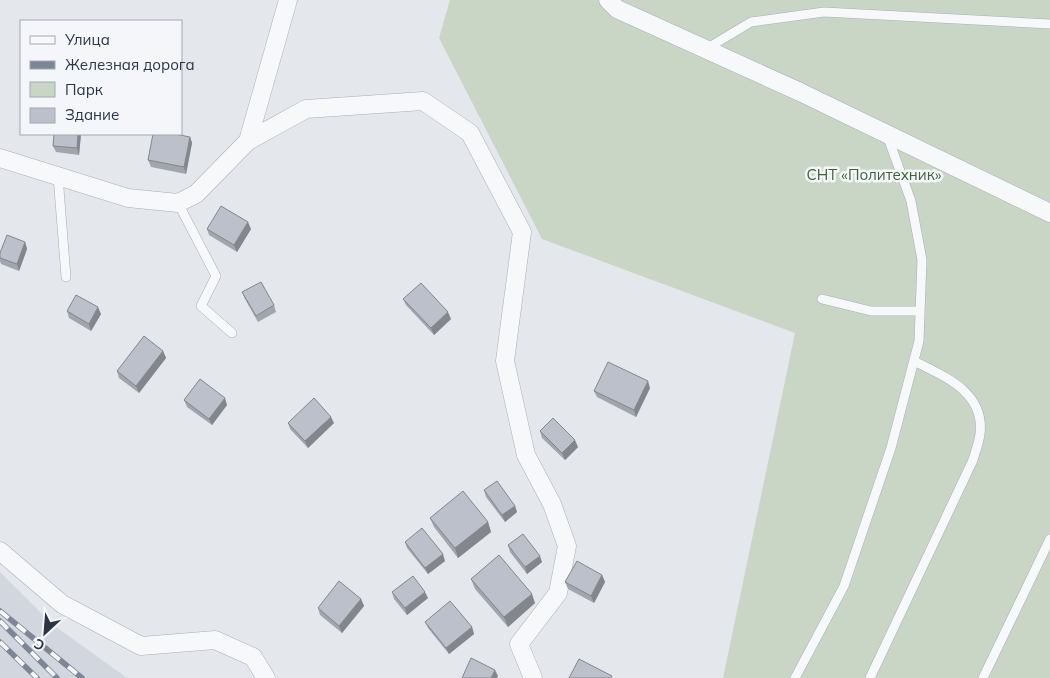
<svg xmlns="http://www.w3.org/2000/svg" width="1050" height="678" font-family="Mulish,sans-serif">
  <style>
    .built { fill: #d2d6de }
    .green { fill: #c9d6c5 }
    .lines { fill: none; stroke-linecap: round; stroke-linejoin: round }
    .lane-casing { stroke: #a9aeb7; stroke-width: 10 }
    .street-casing { stroke: #a9aeb7; stroke-width: 19 }
    .lane { stroke: #f7f8fa; stroke-width: 9 }
    .street { stroke: #f7f8fa; stroke-width: 18 }
    .rail-casing { stroke: #7d8696; stroke-width: 5.5 }
    .rail { stroke: #f4f6f9; stroke-width: 4; stroke-dasharray: 11; stroke-linecap: butt }
    .wall { fill: #a1a5ae }
    .shaded-wall { fill: #83868d }
    .building { fill: #bbc0ca; stroke: #83868d }
    .labels { text-anchor: middle; stroke-width: 5; stroke-linejoin: round; paint-order: stroke }
    .park-label { font-size: 15px; fill: #3f6138; stroke: #f4f6f9 }
  </style>
  <rect width="100%" height="100%" fill="#e4e7ec"/>
  <path class="built" d="M 0,572 L 52,624 L 127,678 L 0,678 Z"/>
  <path class="green" d="M 450,0 L 1050,0 L 1050,678 L 723,678 L 795,333 L 542,239 L 439,38 Z"/>
  <g class="lines">
    <defs>
      <path id="lane" d="M 706,49 L 751,22 L 824,12 L 1050,24
        M 58,176 L 66,277
        M 178,203 L 216,276 L 201,306 L 232,333
        M 822,299 L 871,311 L 920,311
        M 795,678 L 844,586 L 891,448 L 919,341 L 922,260 L 911,201 L 887,135
        M 870,678 L 973,460 C 975,452 979,443 980,434 C 985,392 945,377 914,361
        M 983,678 L 1050,539"/>
      <path id="street" d="M 608,0 L 617,9 L 800,92 L 1050,213
        M 248,141 L 306,109 L 423,101 L 470,133 L 522,232 L 505,361 L 526,455 L 552,504 L 567,546 L 558,593 L 519,644 L 533,678
        M 0,158 L 128,198 L 178,203 L 196,194 L 248,141 L 288,0
        M 0,551 L 62,604 L 141,646 L 215,640 L 253,657 L 266,678"/>
    </defs>
    <use href="#lane" class="lane-casing"/>
    <use href="#street" class="street-casing"/>
    <use href="#lane" class="lane"/>
    <use href="#street" class="street"/>
    <defs>
      <path id="rail" d="M 0,611 L 82,678
        M 0,621 L 57,678
        M 0,642 L 37,678"/>
    </defs>
    <use href="#rail" class="rail-casing"/>
    <use href="#rail" class="rail"/>
  </g>
  <path class="wall" d="M 54,134 L 81,134 L 79,155 L 56,152 L 53,146 Z
    M 190,137 L 192,143 L 186,174 L 151,167 L 148,160 Z
    M 207,229 L 251,229 L 237,252 L 209,235 Z
    M 25,242 L 27,249 L 19,271 L 1,264 L 0,261 L 0,253 Z
    M 242,292 L 274,305 L 276,312 L 258,322 L 245,299 Z
    M 403,299 L 451,319 L 434,335 L 406,305 Z
    M 67,311 L 101,314 L 91,331 L 69,318 Z
    M 163,351 L 166,358 L 139,393 L 119,378 L 117,371 Z
    M 650,388 L 636,417 L 597,397 L 594,391 Z
    M 184,400 L 227,405 L 212,425 L 187,407 Z
    M 288,423 L 334,423 L 308,448 L 290,429 Z
    M 540,431 L 578,447 L 565,460 L 542,438 Z
    M 484,490 L 515,506 L 517,512 L 505,522 L 486,497 Z
    M 430,518 L 488,522 L 491,532 L 458,558 L 434,527 Z
    M 405,542 L 445,561 L 428,574 L 407,548 Z
    M 508,545 L 542,562 L 527,574 L 510,552 Z
    M 602,575 L 605,582 L 594,603 L 568,589 L 565,582 Z
    M 471,579 L 535,603 L 508,627 L 475,589 Z
    M 392,592 L 428,598 L 407,615 L 394,599 Z
    M 361,599 L 364,606 L 342,633 L 320,615 L 318,608 Z
    M 425,622 L 472,627 L 474,634 L 449,654 L 428,628 Z"/>
  <path class="shaded-wall" d="M 78,134 L 81,134 L 79,155 L 77,148 Z
    M 190,137 L 192,143 L 186,174 L 184,167 Z
    M 248,222 L 251,229 L 237,252 L 234,245 Z
    M 25,242 L 27,249 L 19,271 L 17,264 Z
    M 98,307 L 101,314 L 91,331 L 89,324 Z
    M 448,312 L 451,319 L 434,335 L 431,328 Z
    M 163,351 L 166,358 L 139,393 L 136,386 Z
    M 648,381 L 650,388 L 636,417 L 634,410 Z
    M 225,398 L 227,405 L 212,425 L 209,419 Z
    M 331,417 L 334,423 L 308,448 L 305,441 Z
    M 575,440 L 578,447 L 565,460 L 562,453 Z
    M 515,506 L 517,512 L 505,522 L 502,515 Z
    M 488,522 L 491,532 L 458,558 L 455,548 Z
    M 443,554 L 445,561 L 428,574 L 425,568 Z
    M 540,556 L 542,562 L 527,574 L 525,567 Z
    M 602,575 L 605,582 L 594,603 L 591,596 Z
    M 425,592 L 428,598 L 407,615 L 405,608 Z
    M 532,594 L 535,603 L 508,627 L 504,617 Z
    M 361,599 L 364,606 L 342,633 L 339,626 Z
    M 472,627 L 474,634 L 449,654 L 446,648 Z
    M 495,670 L 498,676 L 497,678 L 491,678 Z"/>
  <path class="building" d="M 54,134 L 78,134 L 77,148 L 53,146 Z
    M 153,134 L 175,134 L 190,137 L 184,167 L 148,160 Z
    M 221,206 L 248,222 L 234,245 L 207,229 Z
    M 7,235 L 25,242 L 17,264 L 0,258 L 0,253 Z
    M 261,282 L 274,305 L 256,316 L 242,292 Z
    M 421,283 L 448,312 L 431,328 L 403,299 Z
    M 76,295 L 98,307 L 89,324 L 67,311 Z
    M 144,336 L 163,351 L 136,386 L 117,371 Z
    M 608,362 L 648,381 L 634,410 L 594,391 Z
    M 200,379 L 225,398 L 209,419 L 184,400 Z
    M 314,398 L 331,417 L 305,441 L 288,423 Z
    M 553,418 L 575,440 L 562,453 L 540,431 Z
    M 497,481 L 515,506 L 502,515 L 484,490 Z
    M 463,491 L 488,522 L 455,548 L 430,518 Z
    M 422,528 L 443,554 L 425,568 L 405,542 Z
    M 523,534 L 540,556 L 525,567 L 508,545 Z
    M 499,555 L 532,594 L 504,617 L 471,579 Z
    M 577,561 L 602,575 L 591,596 L 565,582 Z
    M 413,576 L 425,592 L 405,608 L 392,592 Z
    M 339,581 L 361,599 L 339,626 L 318,608 Z
    M 450,601 L 472,627 L 446,648 L 425,622 Z
    M 471,658 L 495,670 L 491,678 L 462,678 Z
    M 579,659 L 612,676 L 611,678 L 569,678 Z"/>
  <g class="labels">
    <g class="park-label">
      <text x="874" y="180">СНТ «Политехник»</text>
    </g>
  </g>
  <rect x="20" y="20" width="162" height="115" fill="#f4f6f9" stroke="#a4a8b1"/>
  <rect x="30" y="36" width="25" height="8" fill="#f7f8fa" stroke="#a4a8b1"/>
  <text x="65" y="45" font-size="15" fill="#2b3445">Улица</text>
  <rect x="30" y="61" width="25" height="8" fill="#7d8696" stroke="#a4a8b1"/>
  <text x="65" y="70" font-size="15" fill="#2b3445">Железная дорога</text>
  <rect x="30" y="82" width="25" height="15" fill="#c9d6c5" stroke="#a4a8b1"/>
  <text x="65" y="95" font-size="15" fill="#2b3445">Парк</text>
  <rect x="30" y="108" width="25" height="15" fill="#bbc0ca" stroke="#a4a8b1"/>
  <text x="65" y="120" font-size="15" fill="#2b3445">Здание</text>
  <g transform="translate(45 633) rotate(206)" stroke="#f4f6f9" stroke-width="4" paint-order="stroke">
  <path d="M0-4L9 19L0 12L-9 19Z" fill="#2b3445"/>
  <text y="-8" font-size="14" font-weight="bold" text-anchor="middle" fill="#2b3445">С</text>
  </g>
</svg>
